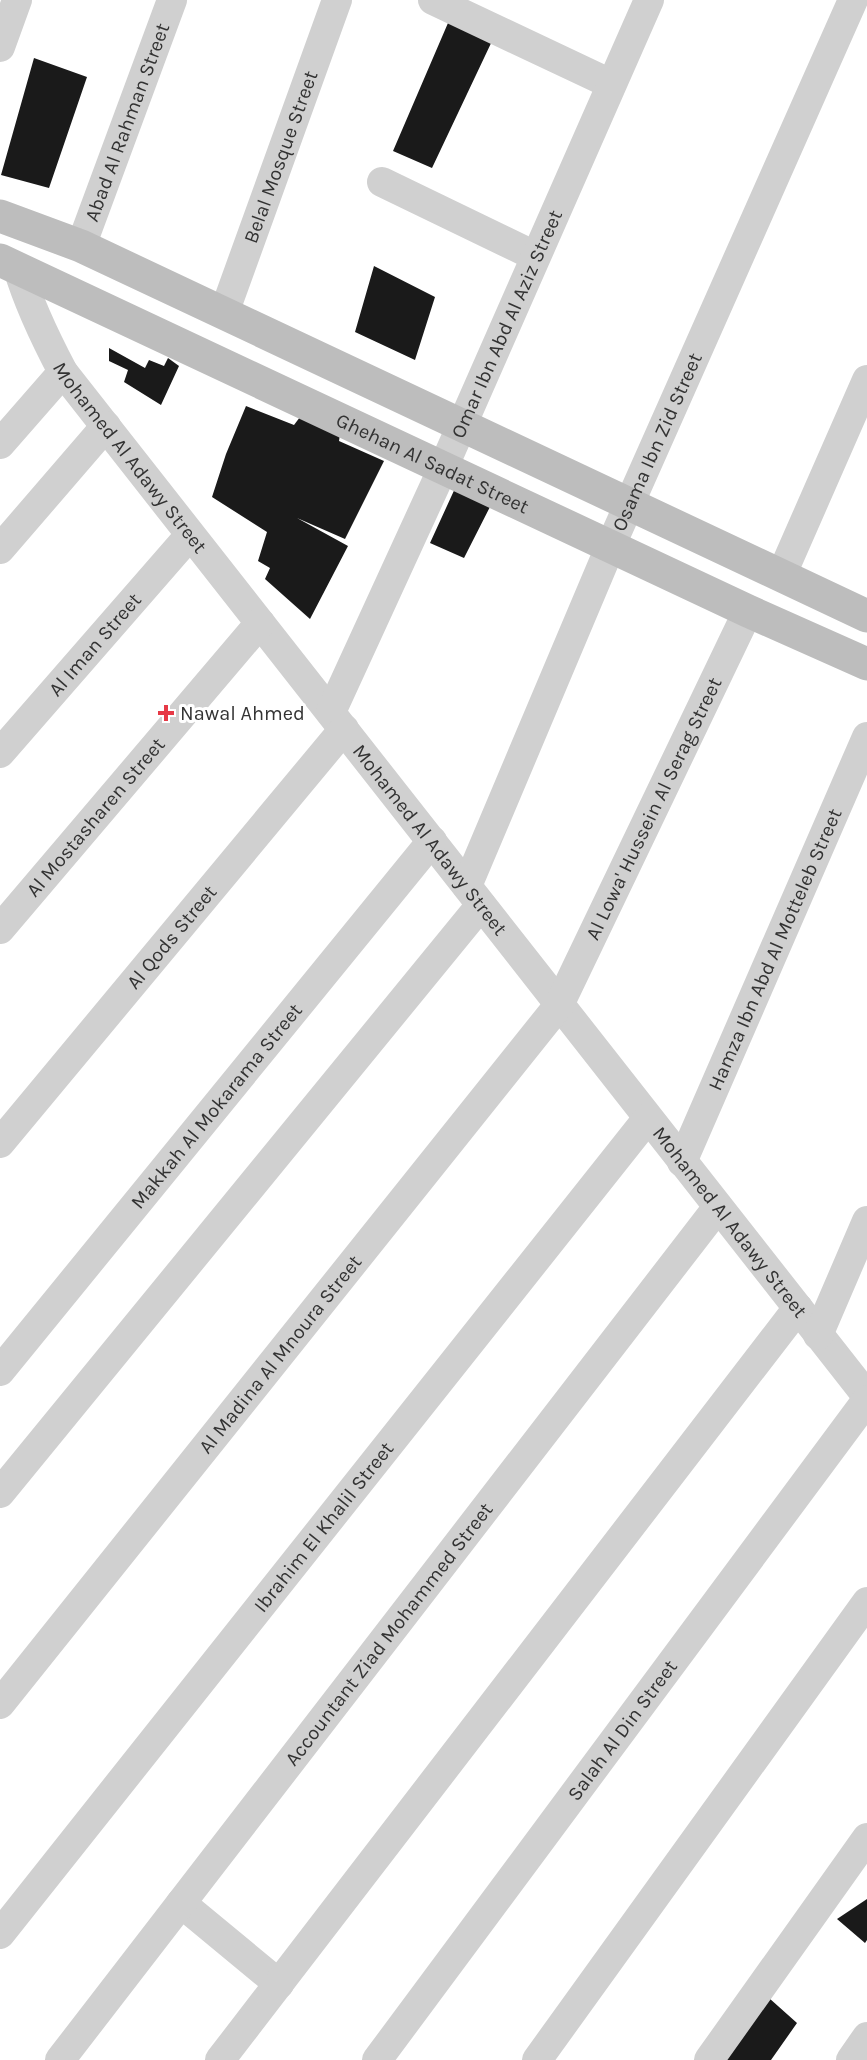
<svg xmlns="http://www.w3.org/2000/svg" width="867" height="2060" font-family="Karla,sans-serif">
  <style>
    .building { fill: #1a1a1a }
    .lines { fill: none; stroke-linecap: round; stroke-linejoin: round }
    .street { stroke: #d0d0d0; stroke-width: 30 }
    .secondary { stroke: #bdbdbd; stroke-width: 33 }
    .poi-dot { fill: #e63946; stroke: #fff; stroke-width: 2 }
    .labels { text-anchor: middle; stroke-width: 6; stroke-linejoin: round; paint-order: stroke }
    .street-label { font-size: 20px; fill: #333; stroke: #fff }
    .poi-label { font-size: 20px; fill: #333; stroke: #fff; text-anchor: start }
  </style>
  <rect width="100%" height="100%" fill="#fff"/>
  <path class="building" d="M 451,16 L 493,39 L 432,168 L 393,151 Z
    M 34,58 L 87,77 L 49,188 L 1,175 Z
    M 374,266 L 435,297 L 415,360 L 355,332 Z
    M 109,348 L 145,368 L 149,360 L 164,366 L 168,358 L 179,366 L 161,405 L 124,382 L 128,370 L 109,361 Z
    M 246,406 L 294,425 L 306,409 L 341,427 L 339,441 L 384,461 L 345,539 L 297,518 L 348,546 L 310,619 L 265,579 L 270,568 L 258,561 L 267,532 L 212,497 L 226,454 Z
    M 457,484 L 495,497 L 464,558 L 430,543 Z
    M 867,1899 L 867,1940 L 865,1943 L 837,1919 Z
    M 769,1998 L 797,2023 L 771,2060 L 725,2060 Z"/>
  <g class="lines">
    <g class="street">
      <path d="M 433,0 L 611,84"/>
      <path d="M 0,47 L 17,0"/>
      <path d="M 382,182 L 535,256"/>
      <path id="s1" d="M 81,246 L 172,0"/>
      <path id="s2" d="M 18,268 C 29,305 45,338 63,372 L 867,1396"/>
      <path id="s3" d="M 224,313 L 337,0"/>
      <path d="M 0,444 L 63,372"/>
      <path d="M 0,549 L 106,426"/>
      <path d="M 781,576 L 867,380"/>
      <path id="s4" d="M 331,712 L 443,468 L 649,0"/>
      <path id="s5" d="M 0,753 L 190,535"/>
      <path id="s6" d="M 467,886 L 611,545 L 853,0"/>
      <path id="s7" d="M 0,929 L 260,623"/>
      <path id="s8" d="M 0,1143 L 344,729"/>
      <path id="s9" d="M 682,1162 L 867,737"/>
      <path d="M 818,1335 L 867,1221"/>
      <path id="s10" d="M 0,1371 L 432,841"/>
      <path d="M 0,1493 L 481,905"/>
      <path id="s11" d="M 0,1704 L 559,1005 L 748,611"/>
      <path d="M 181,1903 L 279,1984"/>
      <path id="s12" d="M 0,1934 L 648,1118"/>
      <path id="s13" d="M 60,2060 L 718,1207"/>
      <path d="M 220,2060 L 798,1308"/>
      <path id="s14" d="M 377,2060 L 867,1400"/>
      <path d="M 537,2060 L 867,1602"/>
      <path d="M 709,2060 L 867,1838"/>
      <path d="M 851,2060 L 867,2037"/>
    </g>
    <g class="secondary">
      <path d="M 0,216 L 81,246 L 867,616"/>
      <path id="s15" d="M 0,260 L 748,611 L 867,664"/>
    </g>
  </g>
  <path class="poi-dot" d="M163 704h6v6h6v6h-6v6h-6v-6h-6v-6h6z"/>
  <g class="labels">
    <g class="street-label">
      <text dy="7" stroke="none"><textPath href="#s1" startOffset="132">Abad Al Rahman Street</textPath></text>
      <text dy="7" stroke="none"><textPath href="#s3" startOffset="166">Belal Mosque Street</textPath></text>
      <text dy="7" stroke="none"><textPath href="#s4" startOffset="426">Omar Ibn Abd Al Aziz Street</textPath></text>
      <text dy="7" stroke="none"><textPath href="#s6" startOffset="483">Osama Ibn Zid Street</textPath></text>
      <text dy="7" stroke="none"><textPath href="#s2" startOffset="222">Mohamed Al Adawy Street</textPath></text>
      <text dy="7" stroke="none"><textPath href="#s15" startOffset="478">Ghehan Al Sadat Street</textPath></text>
      <text dy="7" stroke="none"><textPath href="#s5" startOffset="144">Al Iman Street</textPath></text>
      <text dy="7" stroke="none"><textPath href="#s11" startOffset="1113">Al Lowa' Hussein Al Serag Street</textPath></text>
      <text dy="7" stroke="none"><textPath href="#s7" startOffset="147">Al Mostasharen Street</textPath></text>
      <text dy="7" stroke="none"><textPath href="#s2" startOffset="708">Mohamed Al Adawy Street</textPath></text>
      <text dy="7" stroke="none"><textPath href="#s8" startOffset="268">Al Qods Street</textPath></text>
      <text dy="7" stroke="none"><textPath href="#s9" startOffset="232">Hamza Ibn Abd Al Motteleb Street</textPath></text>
      <text dy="7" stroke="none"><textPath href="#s10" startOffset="342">Makkah Al Mokarama Street</textPath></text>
      <text dy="7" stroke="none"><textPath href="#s2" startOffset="1194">Mohamed Al Adawy Street</textPath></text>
      <text dy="7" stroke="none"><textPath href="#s11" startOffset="448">Al Madina Al Mnoura Street</textPath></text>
      <text dy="7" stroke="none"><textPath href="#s12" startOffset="520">Ibrahim El Khalil Street</textPath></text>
      <text dy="7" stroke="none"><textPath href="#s13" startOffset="538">Accountant Ziad Mohammed Street</textPath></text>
      <text dy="7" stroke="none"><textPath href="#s14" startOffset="411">Salah Al Din Street</textPath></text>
    </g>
    <g class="poi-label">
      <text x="180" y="720">Nawal Ahmed</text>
    </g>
  </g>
</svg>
